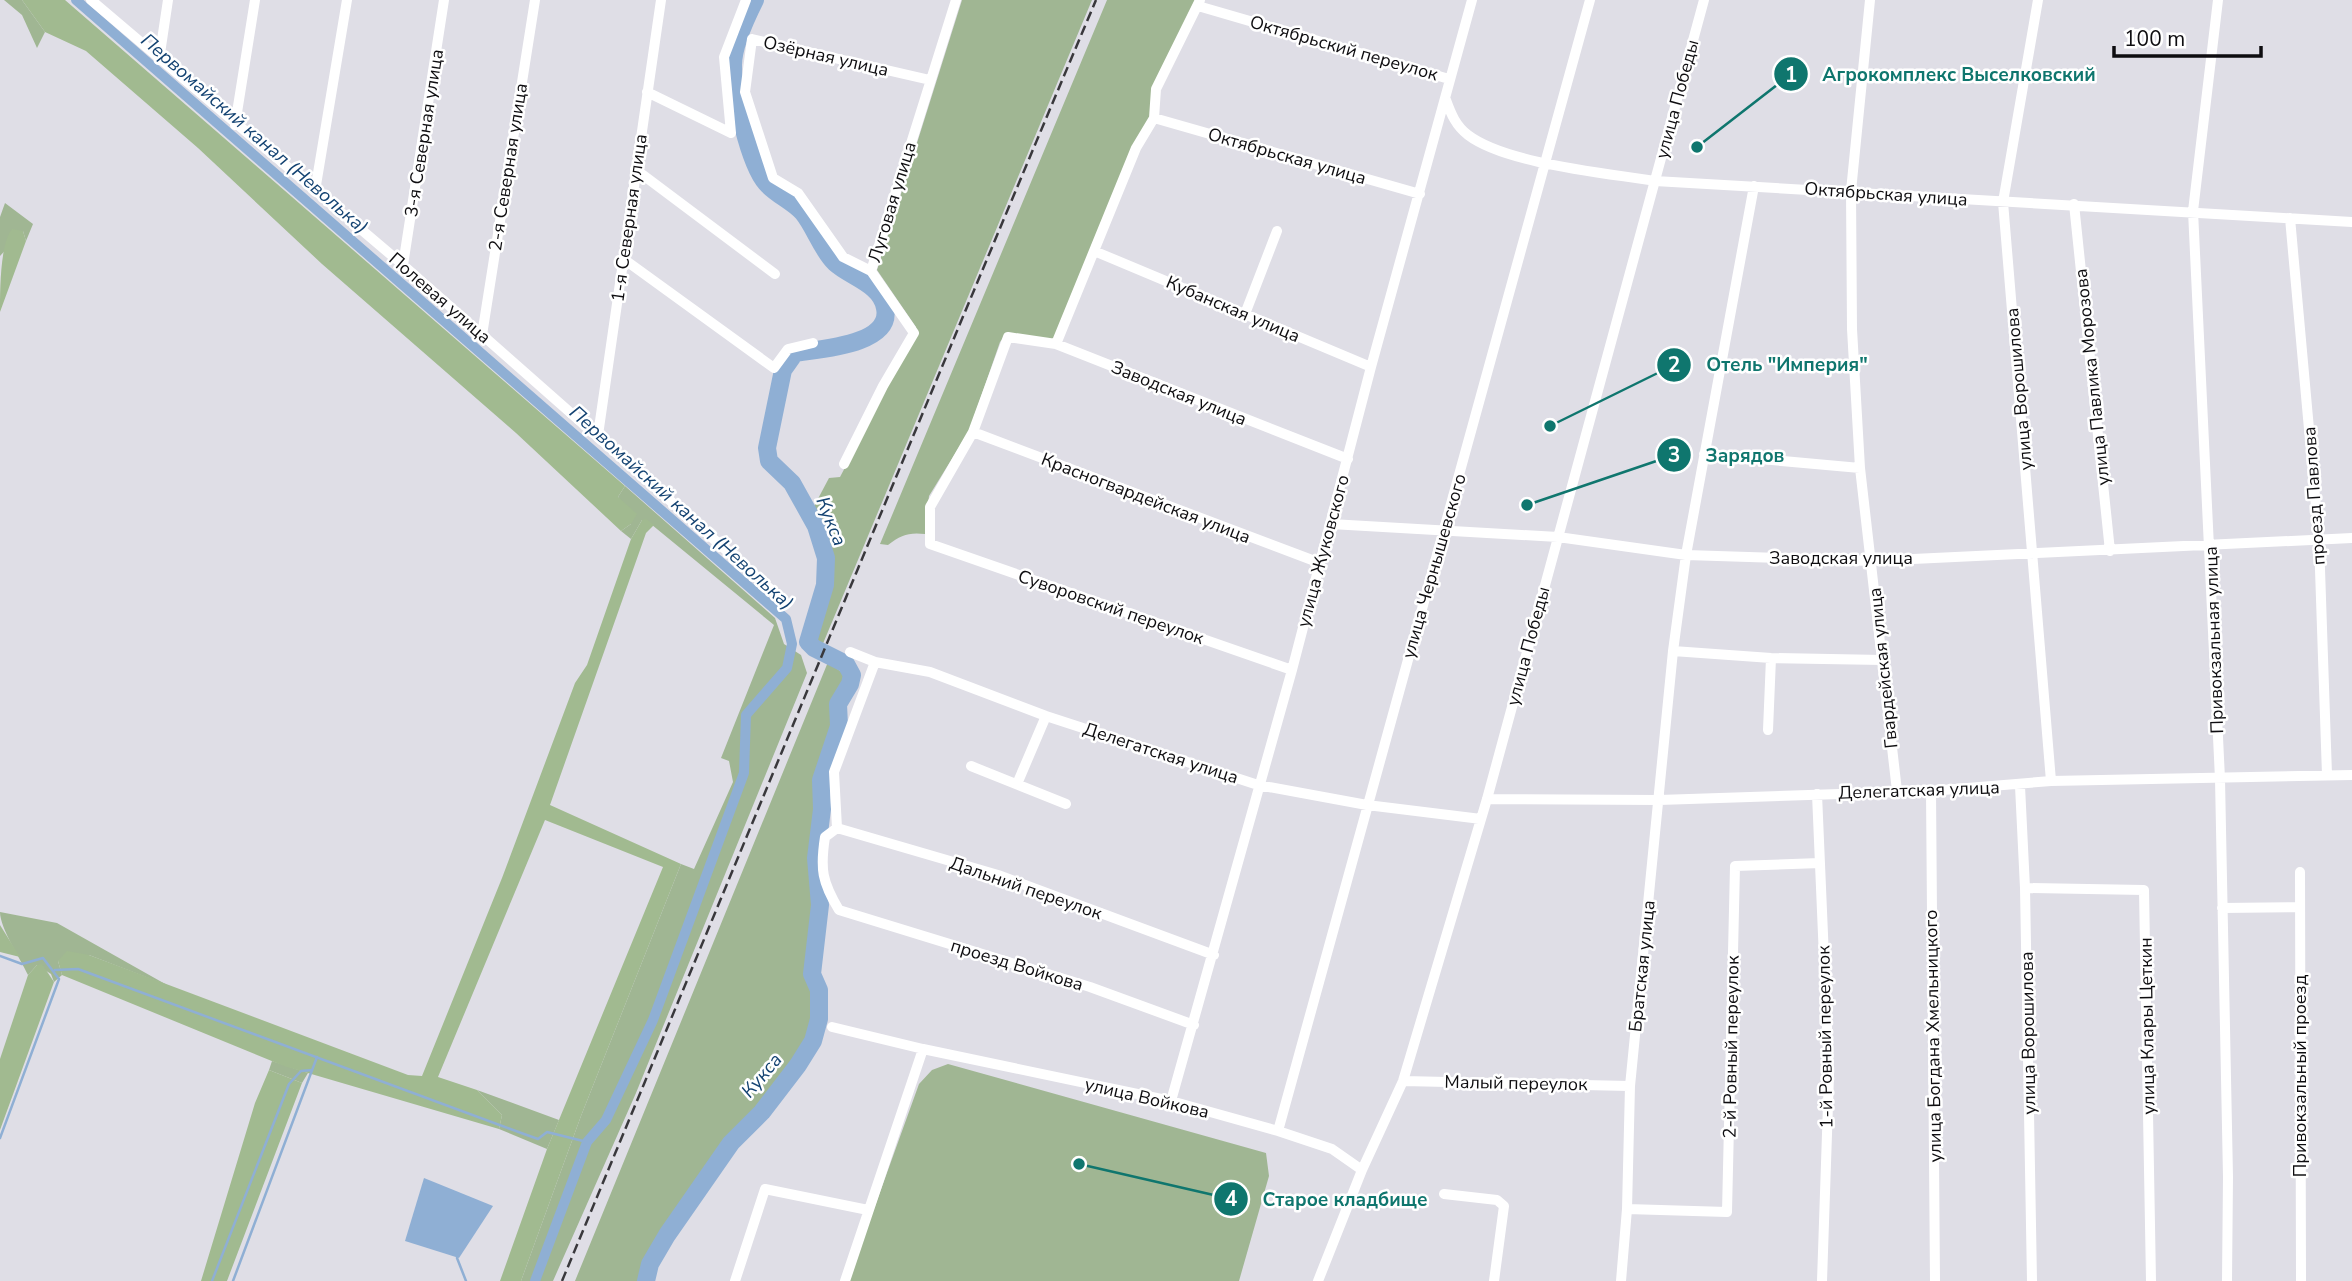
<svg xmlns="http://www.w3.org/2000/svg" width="2352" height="1281" font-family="'Nunito Sans',sans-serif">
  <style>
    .green { fill: #a0b693 }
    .forest { fill: #a1ba90 }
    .water { fill: #8fafd4 }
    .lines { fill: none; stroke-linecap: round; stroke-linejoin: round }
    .stream { stroke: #8fafd4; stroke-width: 2.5 }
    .canal { stroke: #8fafd4; stroke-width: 10 }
    .river { stroke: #8fafd4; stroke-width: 18 }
    .minor { stroke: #fff; stroke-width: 10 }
    .rail { stroke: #39383c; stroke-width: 2.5; stroke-dasharray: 10 5; stroke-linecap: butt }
    .labels { text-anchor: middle; stroke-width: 5; stroke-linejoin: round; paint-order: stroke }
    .street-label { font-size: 18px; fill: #0e0d10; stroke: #fff }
    .water-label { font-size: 19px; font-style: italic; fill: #144372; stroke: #fff }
    .leader { fill: none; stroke: #0f766e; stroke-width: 2.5 }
    .callout-dot { fill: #0f766e; stroke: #fff; stroke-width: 2.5 }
    .mark-label { font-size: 21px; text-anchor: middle; font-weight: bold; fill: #fff }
    .callout-label { font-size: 19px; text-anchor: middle; font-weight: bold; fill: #0f766e; stroke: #fff; stroke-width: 5; stroke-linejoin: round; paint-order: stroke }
  </style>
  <rect width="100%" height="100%" fill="#dfdee6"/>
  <path class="green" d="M 4,0 L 22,0 L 45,32 L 37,48 L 22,15 Z
    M 962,0 L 1092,0 L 822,646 L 812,637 L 832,570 L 825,540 L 812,510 L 829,478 L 840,477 L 915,335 L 916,327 L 877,270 Z
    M 1107,0 L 1195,0 L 1152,88 L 1150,116 L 1132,148 L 1054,340 L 1007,333 L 1000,342 L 969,431 L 929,496 L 925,534 C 909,532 901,535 888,545 L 880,544 Z
    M 5,203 L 33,224 L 26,241 L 23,231 L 0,256 L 0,217 Z
    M 625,486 L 775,618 L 784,644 L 801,655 L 807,673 L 636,1093 L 553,1281 L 521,1281 L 581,1116 L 681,864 L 694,869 L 733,782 L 729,761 L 721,758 L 774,625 L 646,520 L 642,520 L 631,539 L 621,531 L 631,524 L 618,497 Z
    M 828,662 L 844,674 L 848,682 L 835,702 L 834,728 L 816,779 L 819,810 L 811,859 L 816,905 L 808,972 L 814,991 L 816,1018 L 809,1040 L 795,1063 L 729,1142 L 664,1233 L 647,1263 L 643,1281 L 575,1281 Z
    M 0,912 L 57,923 L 167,985 L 89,955 L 58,961 L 62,975 L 54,982 L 51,974 L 37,965 L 28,975 C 20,958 0,928 0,912 Z
    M 272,1061 L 308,1073 L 302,1083 L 269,1070 Z
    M 948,1064 L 1266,1153 L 1269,1176 L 1239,1281 L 848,1281 L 919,1084 L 932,1070 Z
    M 477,1090 L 559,1120 L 547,1149 L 499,1129 L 502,1115 Z"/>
  <path class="forest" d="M 22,0 L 65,0 L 625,486 L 618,497 L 637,514 L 631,524 L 621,531 L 516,433 L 322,264 L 198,148 L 86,51 L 45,32 Z
    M 12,229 L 23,231 L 26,241 L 0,312 C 0,290 0,244 12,229 Z
    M 646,519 L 654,525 L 646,533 L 550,805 L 681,864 L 581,1116 L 521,1281 L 500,1281 L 547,1149 L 663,867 L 545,820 L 438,1077 L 477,1090 L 502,1115 L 499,1129 L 284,1066 L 62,975 L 58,961 L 67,951 L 89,955 L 408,1075 L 422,1076 L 502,878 L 575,683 L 587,665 L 631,539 L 642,520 Z
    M 0,925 L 20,957 L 0,952 Z
    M 42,964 L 54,982 L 0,1130 L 0,1059 L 28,975 L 37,965 Z
    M 269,1070 L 302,1083 L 227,1281 L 201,1281 L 255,1103 Z"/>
  <path class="water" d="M 424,1178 L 493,1206 L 459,1258 L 405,1241 Z"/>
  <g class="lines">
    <path class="stream" d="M 0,956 L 22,964 L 43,958 L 59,979 L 0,1138
      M 55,970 L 78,969 L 524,1134 L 538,1139 L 547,1132 L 587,1142
      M 457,1258 L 466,1281
      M 212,1281 L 289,1084 L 301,1071 L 312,1070
      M 233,1281 L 317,1057"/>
    <path class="canal" d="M 76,0 L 786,619 L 792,644 L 787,668 L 746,715 L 744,773 L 653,1020 L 606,1120 L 587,1142 L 535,1281"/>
    <path class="river" d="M 646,1281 L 650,1264 L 667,1235 L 731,1143 L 762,1112 L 798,1065 L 813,1041 L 819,1019 L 819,990 L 812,974 L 820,905 L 816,858 L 822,809 L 821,780 L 839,726 L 838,704 L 850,684 L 852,675 L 846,664 L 814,648 L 808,642 L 825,585 L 826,558 L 816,526 L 792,483 L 769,461 L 767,448 L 783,370 L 795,353 C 819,349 893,345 885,308 C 881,284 850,277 835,263 C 821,249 815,228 803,213 C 793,201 776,195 766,183 C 749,164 733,91 733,65 C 733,45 746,18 755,0"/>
    <path class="minor" d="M 91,0 L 403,265 L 785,602
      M 1870,0 L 1851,191 L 1852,329 L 1860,468 L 1897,791
      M 2038,0 L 2003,202 L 2051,781
      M 2218,0 L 2193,211 L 2220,779 L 2228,1177 L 2227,1281
      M 1198,6 L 1449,79
      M 159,60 L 168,0
      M 647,92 L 731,133
      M 1446,100 C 1451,114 1456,126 1468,135 C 1506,164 1607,173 1655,181 L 2352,222
      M 1154,118 L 1420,194
      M 235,125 L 255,0
      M 731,133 L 724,57 L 746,0
      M 635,169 L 775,274
      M 315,191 L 347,0
      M 2074,204 L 2110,551
      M 2290,218 L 2319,540 L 2327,775
      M 1094,251 L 1371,367
      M 625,260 L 774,368 L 788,349 L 813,343
      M 403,265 L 444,0
      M 871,271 L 843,257 L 798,193 L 773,178 L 745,92 L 752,39 L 930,80
      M 1245,314 L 1277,231
      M 482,335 L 535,0
      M 1056,344 L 1136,148 L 1154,118 L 1156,89 L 1200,0
      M 973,432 L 1320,563
      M 598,435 L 661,0
      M 1704,454 L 1860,468
      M 844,464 L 883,386 L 914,333 L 871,271 L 956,0
      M 1331,524 L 1558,537 L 1686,555 L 1871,561 L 2352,538
      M 1673,651 L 1771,658 L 1883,660
      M 850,652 L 875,662 L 930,672 L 1046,716 L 1258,785 L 1367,805 L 1481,819
      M 875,662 L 834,772 L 837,828 L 825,837 C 820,869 822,882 839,910 L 1090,987 L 1194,1025
      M 1292,670 L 930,544 L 930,507 L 973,432 L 1008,337 L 1056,344 L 1348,459
      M 1768,730 L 1771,658
      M 971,766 L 1066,804
      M 1017,784 L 1046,716
      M 2020,786 L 2025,888 L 2032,1281
      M 1931,791 L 1935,1281
      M 1817,794 L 1829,1075 L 1822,1281
      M 1487,799 L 1659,800 L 1931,791 L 2051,781 L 2352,775
      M 837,828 L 998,875 L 1214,955
      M 2300,872 L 2301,1281
      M 2025,888 L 2144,890 L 2151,1281
      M 2222,908 L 2300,907
      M 832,1027 L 923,1049
      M 1403,1081 L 1630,1086
      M 1171,1101 L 1292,670 L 1371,367 L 1472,0
      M 1278,1131 L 1590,0
      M 1444,1194 L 1497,1200 L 1504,1206 L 1494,1281
      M 1627,1209 L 1727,1212 L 1735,866 L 1820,863
      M 735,1281 L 765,1189 L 868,1210
      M 845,1281 L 923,1049 L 1171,1101 L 1278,1131 L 1332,1149 L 1362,1170
      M 1318,1281 L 1362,1170 L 1403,1081 L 1487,799 L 1704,0
      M 1621,1281 L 1627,1209 L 1630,1086 L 1673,651 L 1686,555 L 1754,186"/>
    <path class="rail" d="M 562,1281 C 740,854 916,426 1096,0"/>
  </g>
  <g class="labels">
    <g class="street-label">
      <text transform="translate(1344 48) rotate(16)" y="6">Октябрьский переулок</text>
      <text transform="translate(826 56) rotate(13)" y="6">Озёрная улица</text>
      <text transform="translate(1677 99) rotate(-75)" y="6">улица Победы</text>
      <text transform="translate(424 133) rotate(-81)" y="6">3-я Северная улица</text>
      <text transform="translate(1287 156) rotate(16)" y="6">Октябрьская улица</text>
      <text transform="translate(508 167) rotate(-81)" y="6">2-я Северная улица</text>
      <text transform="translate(1886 194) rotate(4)" y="6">Октябрьская улица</text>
      <text transform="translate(892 202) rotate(-73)" y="6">Луговая улица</text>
      <text transform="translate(629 218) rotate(-82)" y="6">1-я Северная улица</text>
      <text transform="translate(440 298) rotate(41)" y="6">Полевая улица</text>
      <text transform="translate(1233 309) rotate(23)" y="6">Кубанская улица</text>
      <text transform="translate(2092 377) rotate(-96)" y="6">улица Павлика Морозова</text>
      <text transform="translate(2019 389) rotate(-95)" y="6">улица Ворошилова</text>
      <text transform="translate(1179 393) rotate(22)" y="6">Заводская улица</text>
      <text transform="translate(2314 496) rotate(-94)" y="6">проезд Павлова</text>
      <text transform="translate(1146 498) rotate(21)" y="6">Красногвардейская улица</text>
      <text transform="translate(1323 551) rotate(-75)" y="6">улица Жуковского</text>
      <text x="1841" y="564">Заводская улица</text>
      <text transform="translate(1434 566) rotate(-74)" y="6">улица Чернышевского</text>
      <text transform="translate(1111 607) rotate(19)" y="6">Суворовский переулок</text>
      <text transform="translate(2214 640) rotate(-92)" y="6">Привокзальная улица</text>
      <text transform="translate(1528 646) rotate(-75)" y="6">улица Победы</text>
      <text transform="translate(1883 668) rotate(-96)" y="6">Гвардейская улица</text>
      <text transform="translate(1161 753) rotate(18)" y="6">Делегатская улица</text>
      <text transform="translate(1919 790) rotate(-2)" y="6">Делегатская улица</text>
      <text transform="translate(1026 888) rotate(19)" y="6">Дальний переулок</text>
      <text transform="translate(1017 965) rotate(17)" y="6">проезд Войкова</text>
      <text transform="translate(1642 966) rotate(-84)" y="6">Братская улица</text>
      <text transform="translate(2147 1026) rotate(-91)" y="6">улица Клары Цеткин</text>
      <text transform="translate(2028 1033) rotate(-91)" y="6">улица Ворошилова</text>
      <text transform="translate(1933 1036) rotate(-91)" y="6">улица Богдана Хмельницкого</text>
      <text transform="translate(1825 1037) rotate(-91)" y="6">1-й Ровный переулок</text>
      <text transform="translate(1731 1047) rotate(-89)" y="6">2-й Ровный переулок</text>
      <text transform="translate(2300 1076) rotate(-90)" y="6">Привокзальный проезд</text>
      <text transform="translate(1516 1083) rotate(1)" y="6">Малый переулок</text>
      <text transform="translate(1147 1098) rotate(13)" y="6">улица Войкова</text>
    </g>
    <g class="water-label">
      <text transform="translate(255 133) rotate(41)" y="7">Первомайский канал (Неволька)</text>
      <text transform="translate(682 507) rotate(42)" y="7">Первомайский канал (Неволька)</text>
      <text transform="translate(832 521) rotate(68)" y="7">Кукса</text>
      <text transform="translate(761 1075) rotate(-50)" y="7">Кукса</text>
    </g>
  </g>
  <path class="leader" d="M1697 147L1791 74M1550 426L1674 365M1527 505L1674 455M1079 1164L1231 1199"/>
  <g class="callout-dot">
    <circle cx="1697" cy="147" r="7"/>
    <circle cx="1550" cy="426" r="7"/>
    <circle cx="1527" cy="505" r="7"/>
    <circle cx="1079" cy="1164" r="7"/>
    <circle cx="1791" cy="74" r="18"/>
    <circle cx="1674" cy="365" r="18"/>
    <circle cx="1674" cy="455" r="18"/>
    <circle cx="1231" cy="1199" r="18"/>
  </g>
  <g class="mark-label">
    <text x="1791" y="82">1</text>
    <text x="1674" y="372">2</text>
    <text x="1674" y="462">3</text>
    <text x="1231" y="1206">4</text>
  </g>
  <g class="callout-label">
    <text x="1959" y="81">Агрокомплекс Выселковский</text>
    <text x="1787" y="371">Отель "Империя"</text>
    <text x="1745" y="462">Зарядов</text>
    <text x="1345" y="1206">Старое кладбище</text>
  </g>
  <path d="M2114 46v10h147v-10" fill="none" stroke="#0e0d10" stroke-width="3.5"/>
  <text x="2124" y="46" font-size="21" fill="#0e0d10" stroke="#ffffff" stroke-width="5" paint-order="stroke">100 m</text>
</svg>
